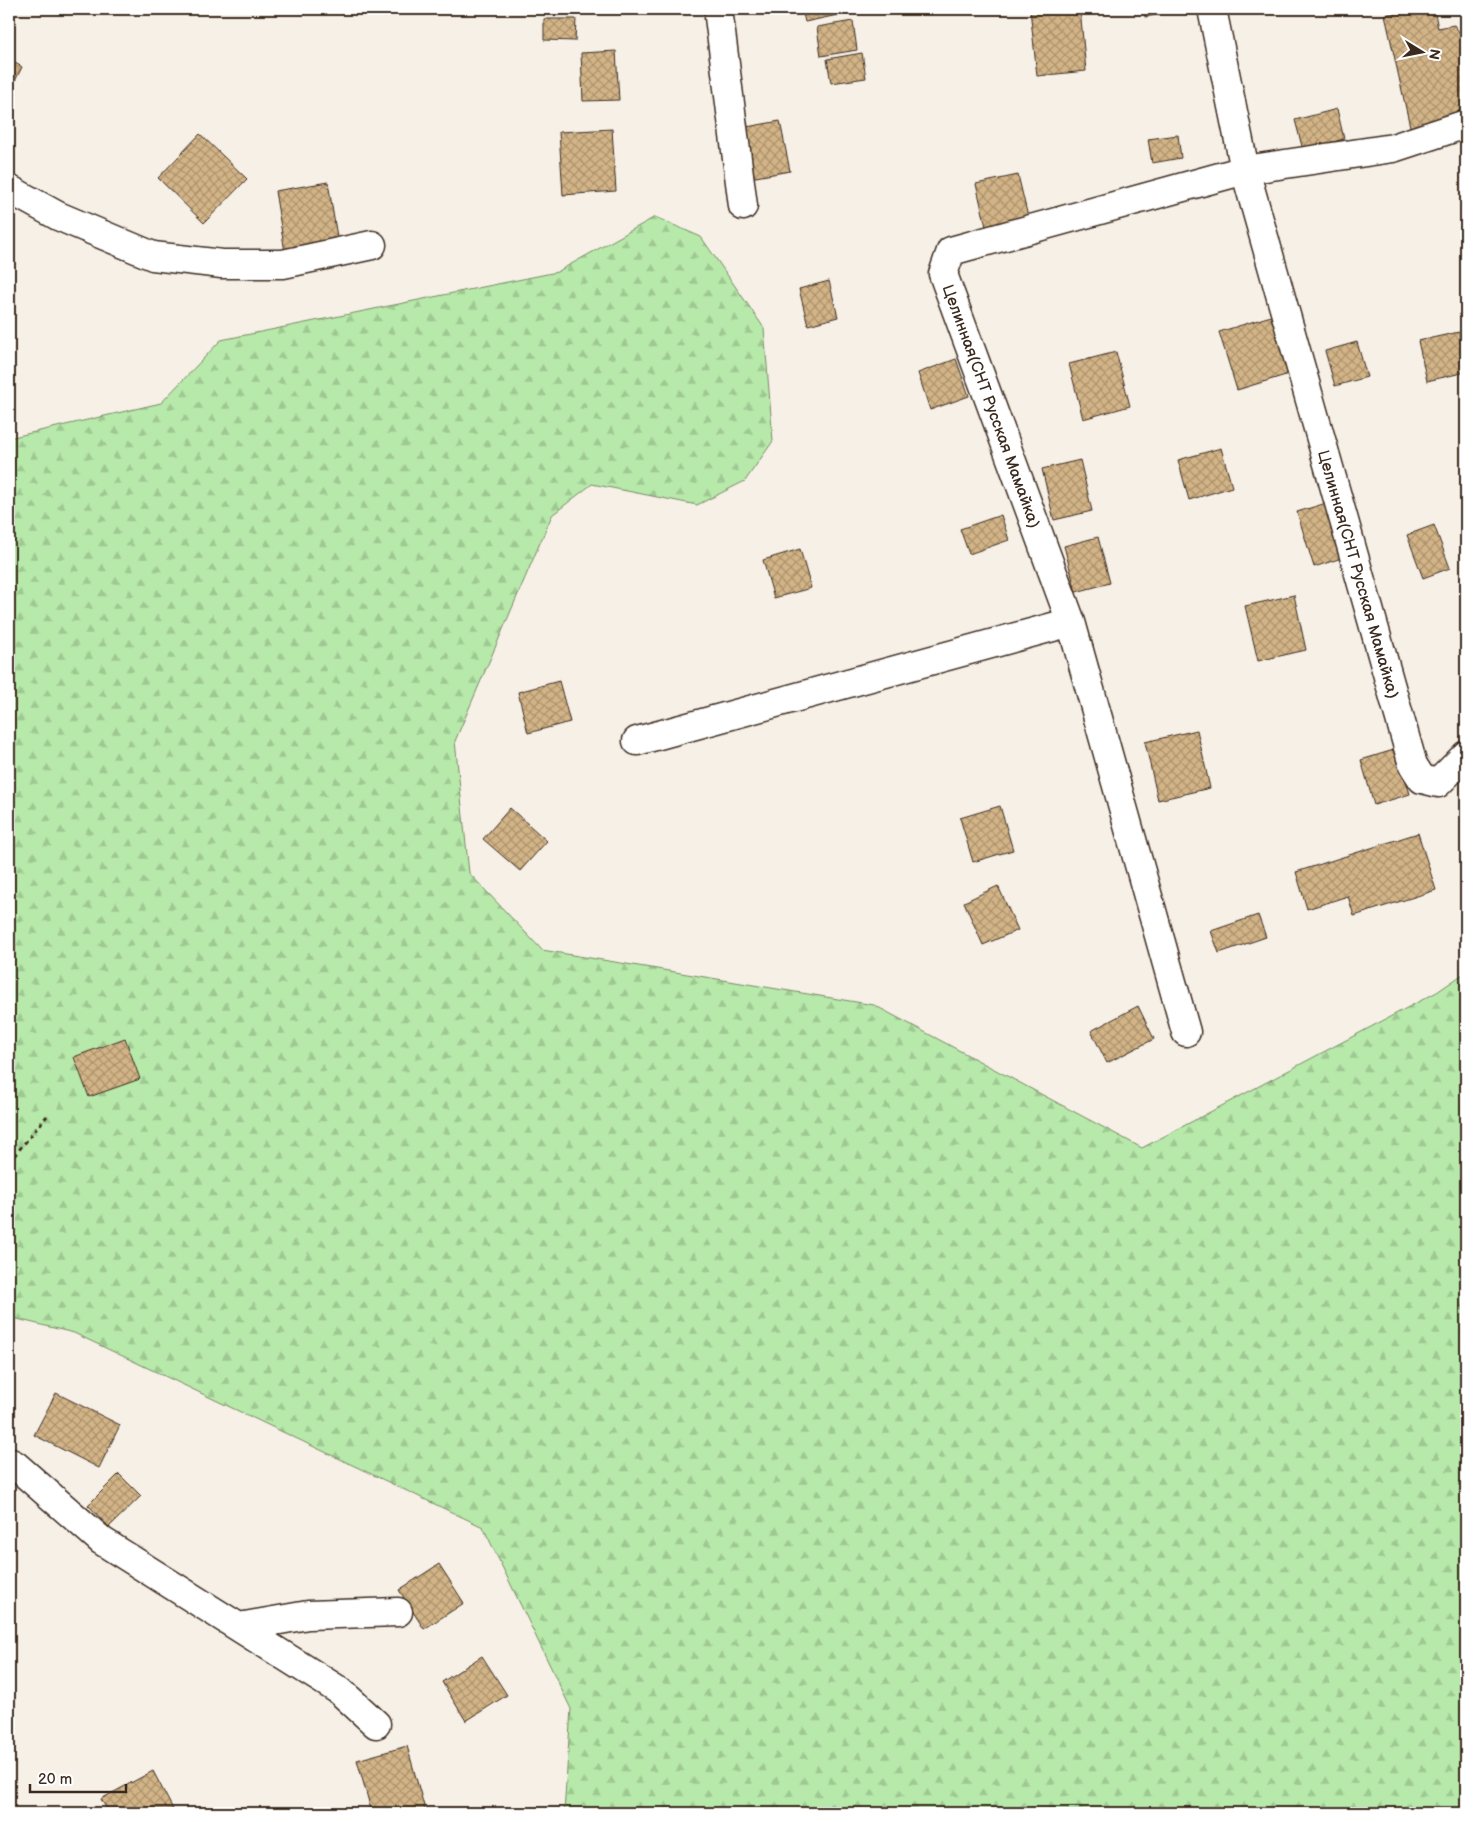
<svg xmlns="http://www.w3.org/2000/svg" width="1475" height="1822" font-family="'Balsamiq Sans',sans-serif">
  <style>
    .forest { fill: url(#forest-firs); stroke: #798a64 }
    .building { fill: url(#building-cross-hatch); stroke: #3b2a1e }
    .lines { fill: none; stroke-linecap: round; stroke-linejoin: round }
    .minor-casing { stroke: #3b2a1e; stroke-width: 31 }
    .path { stroke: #3b2a1e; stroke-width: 3; stroke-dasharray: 4 4; stroke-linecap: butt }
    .minor { stroke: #fff; stroke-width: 28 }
    .labels { text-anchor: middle; stroke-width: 4; stroke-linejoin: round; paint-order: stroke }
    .street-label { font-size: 16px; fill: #3b2a1e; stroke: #fff }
  </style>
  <defs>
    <pattern id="forest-firs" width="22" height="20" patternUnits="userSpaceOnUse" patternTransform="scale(1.25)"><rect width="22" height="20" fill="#b7e9aa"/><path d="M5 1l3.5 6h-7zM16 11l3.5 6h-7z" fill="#9ec892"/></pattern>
    <pattern id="building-cross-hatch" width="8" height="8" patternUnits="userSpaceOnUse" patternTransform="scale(1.25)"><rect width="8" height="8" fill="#d3b487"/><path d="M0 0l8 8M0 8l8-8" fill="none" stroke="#ac936e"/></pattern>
  </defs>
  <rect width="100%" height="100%" fill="#f6f0e7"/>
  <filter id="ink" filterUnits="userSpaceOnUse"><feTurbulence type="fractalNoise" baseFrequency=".02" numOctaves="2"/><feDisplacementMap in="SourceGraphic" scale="10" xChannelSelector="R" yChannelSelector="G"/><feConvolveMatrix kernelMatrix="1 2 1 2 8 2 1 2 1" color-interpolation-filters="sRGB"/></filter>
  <g filter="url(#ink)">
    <path class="forest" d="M 655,217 L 701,237 L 764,328 L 773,441 L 745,481 L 697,505 L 592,484 L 552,515 L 455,741 L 469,873 L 542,950 L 874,1005 L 1142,1148 L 1437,992 L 1466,972 L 1466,1813 L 564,1813 L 571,1709 L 483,1527 L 74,1333 L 9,1317 L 9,438 L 161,403 L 221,340 L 557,272 Z"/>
    <path class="building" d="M 553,9 L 582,9 L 554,15 Z
      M 802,9 L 861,9 L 861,10 L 805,22 Z
      M 1030,9 L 1080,9 L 1086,71 L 1037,76 Z
      M 1143,9 L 1166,9 L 1167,13 L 1145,17 Z
      M 1411,9 L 1434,9 L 1438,28 L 1454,25 L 1463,37 L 1466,49 L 1466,118 L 1411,131 L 1385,15 Z
      M 544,19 L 576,19 L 575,41 L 544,40 Z
      M 853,21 L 857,50 L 821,56 L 817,27 Z
      M 616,51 L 619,100 L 583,101 L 581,53 Z
      M 862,53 L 866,78 L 831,83 L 827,59 Z
      M 9,59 L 22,67 L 9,93 Z
      M 1337,109 L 1344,139 L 1303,150 L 1295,120 Z
      M 780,121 L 790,171 L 750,178 L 741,128 Z
      M 612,129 L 616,191 L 563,195 L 559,132 Z
      M 200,134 L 247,179 L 204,223 L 158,178 Z
      M 1178,135 L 1181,158 L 1152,163 L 1148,139 Z
      M 1018,175 L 1029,221 L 987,231 L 976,184 Z
      M 328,182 L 338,243 L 285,252 L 275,191 Z
      M 829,281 L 838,317 L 808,325 L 799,289 Z
      M 1271,316 L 1289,374 L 1237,390 L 1219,332 Z
      M 1459,332 L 1466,364 L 1466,372 L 1427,381 L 1418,341 Z
      M 1357,342 L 1367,377 L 1335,386 L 1325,351 Z
      M 1116,352 L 1130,406 L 1083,419 L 1069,364 Z
      M 956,359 L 969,396 L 930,410 L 918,373 Z
      M 1221,448 L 1232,487 L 1189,500 L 1178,460 Z
      M 1080,460 L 1092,511 L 1054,520 L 1042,469 Z
      M 1333,501 L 1351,555 L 1314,567 L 1297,512 Z
      M 1001,515 L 1009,540 L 969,554 L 960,529 Z
      M 1434,525 L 1450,568 L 1423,578 L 1407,535 Z
      M 1098,537 L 1110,583 L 1076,592 L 1064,546 Z
      M 800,549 L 811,588 L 774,598 L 763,560 Z
      M 1294,595 L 1306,650 L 1258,661 L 1245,606 Z
      M 559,681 L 570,722 L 528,733 L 518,692 Z
      M 1197,730 L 1210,788 L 1158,800 L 1145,742 Z
      M 1397,749 L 1410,794 L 1374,805 L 1361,760 Z
      M 1000,806 L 1013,850 L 973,862 L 960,818 Z
      M 510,808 L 547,841 L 520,871 L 483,839 Z
      M 1418,833 L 1436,890 L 1354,916 L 1348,896 L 1307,909 L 1296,872 Z
      M 998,886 L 1018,930 L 983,945 L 964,902 Z
      M 1258,915 L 1266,937 L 1219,953 L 1211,931 Z
      M 1138,1006 L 1154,1039 L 1107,1063 L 1091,1031 Z
      M 125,1038 L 140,1079 L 89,1097 L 74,1057 Z
      M 56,1393 L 120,1425 L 99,1468 L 34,1435 Z
      M 119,1474 L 141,1496 L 109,1527 L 88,1505 Z
      M 439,1564 L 464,1603 L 424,1629 L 399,1590 Z
      M 482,1656 L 507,1695 L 466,1721 L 442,1682 Z
      M 407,1746 L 426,1813 L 372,1813 L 357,1760 Z
      M 153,1771 L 175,1813 L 109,1813 L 101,1799 Z"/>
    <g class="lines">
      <defs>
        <path id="minor" d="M 718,9 L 743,206
          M 1466,124 L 1393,148 L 1245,170 L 1413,765 L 1422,779 L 1438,783 L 1466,755
          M 9,189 L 58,216 L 153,256 L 222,264 L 283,264 L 372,245
          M 1071,622 L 943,274 L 951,251 L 1245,170 L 1212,9
          M 637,741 L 1071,622 L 1186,1032
          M 9,1462 L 15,1465 L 102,1541 L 340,1691 L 376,1724
          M 239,1627 L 308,1615 L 398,1612"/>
      </defs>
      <use href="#minor" class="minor-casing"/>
      <path class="path" d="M 9,1162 L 47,1116"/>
      <use href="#minor" class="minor"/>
    </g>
  </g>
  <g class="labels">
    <g class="street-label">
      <text transform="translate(992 406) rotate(70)" y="6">Целинная(СНТ Русская Мамайка)</text>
      <text transform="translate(1359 574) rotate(74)" y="6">Целинная(СНТ Русская Мамайка)</text>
    </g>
  </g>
  <rect width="1475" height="1822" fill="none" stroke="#fff" stroke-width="30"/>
  <rect x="15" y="15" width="1445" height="1792" fill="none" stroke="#3b2a1e" stroke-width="2" filter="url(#ink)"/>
  <g transform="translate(1422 52) rotate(100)" stroke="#ffffff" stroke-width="4" paint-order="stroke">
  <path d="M0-4L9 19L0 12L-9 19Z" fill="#3b2a1e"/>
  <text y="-8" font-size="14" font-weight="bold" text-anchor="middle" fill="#3b2a1e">N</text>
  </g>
  <path d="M30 1784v8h96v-8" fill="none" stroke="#3b2a1e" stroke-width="2.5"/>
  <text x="38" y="1784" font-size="15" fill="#3b2a1e" stroke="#ffffff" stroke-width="4" paint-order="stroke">20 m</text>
</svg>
